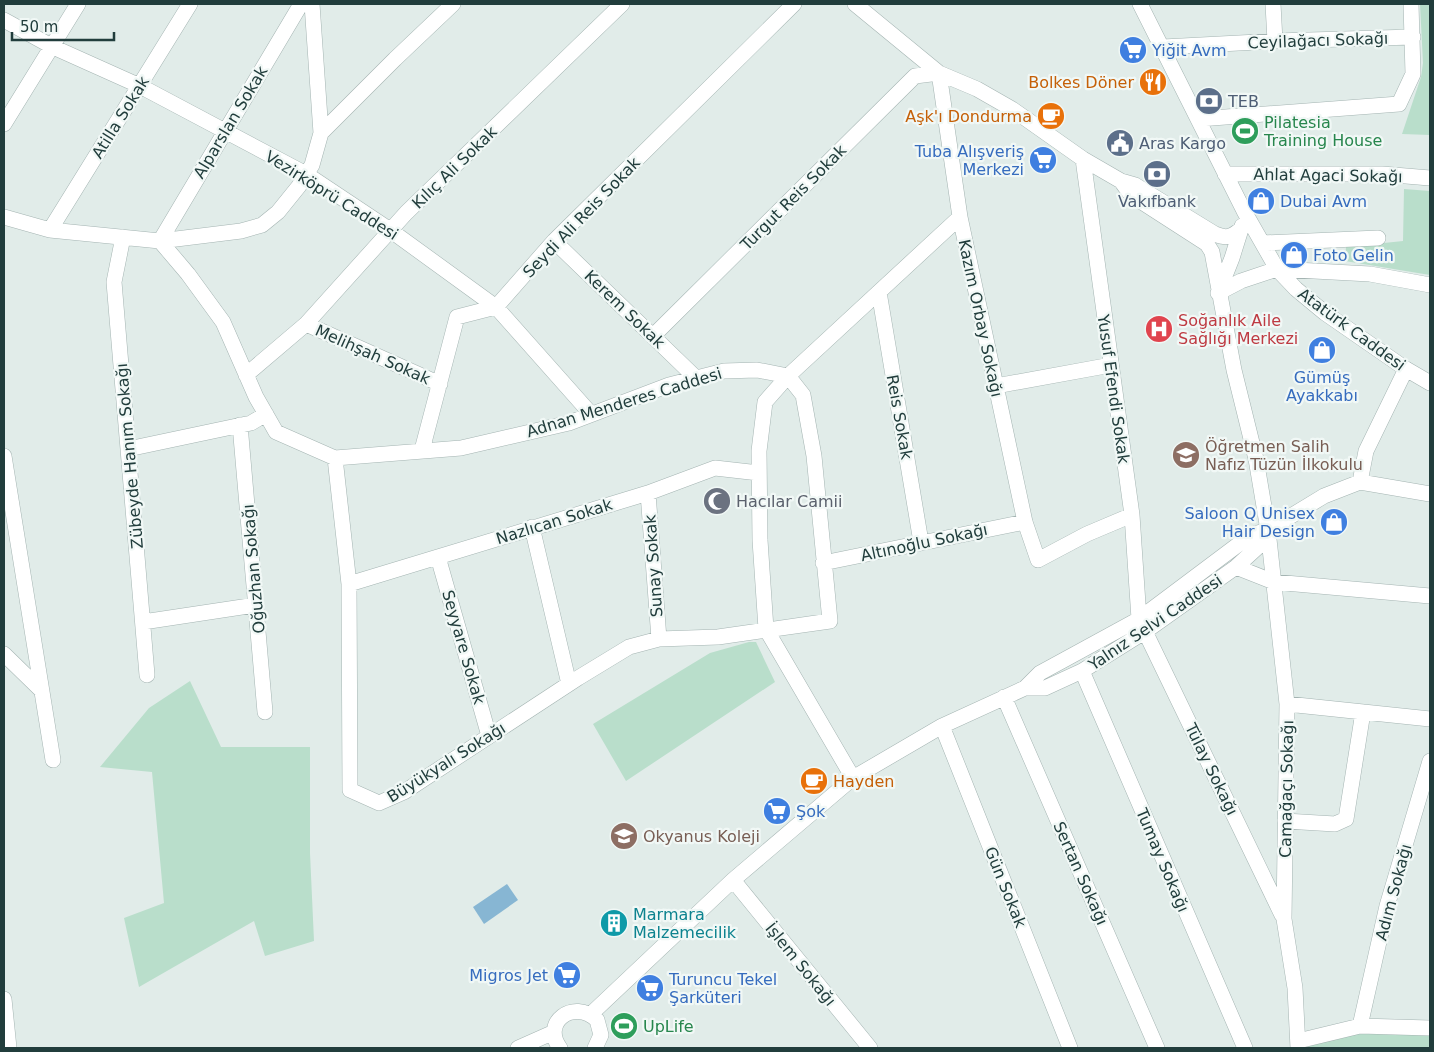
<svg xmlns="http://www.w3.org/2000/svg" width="1434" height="1052" font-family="'DejaVu Sans',sans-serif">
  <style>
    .green { fill: #b9decb }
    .water { fill: #87b6d3 }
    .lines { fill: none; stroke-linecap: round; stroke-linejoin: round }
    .minor-casing { stroke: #a4b4b2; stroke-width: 16 }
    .minor { stroke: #fff; stroke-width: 15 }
    .labels { text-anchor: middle; stroke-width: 4.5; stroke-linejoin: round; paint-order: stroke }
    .street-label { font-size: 16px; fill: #213d3c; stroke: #f1f8f6 }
    .shop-label { font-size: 16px; fill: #366cbe; stroke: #f1f8f6; text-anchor: start }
    .food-label { font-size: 16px; fill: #c56008; stroke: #f1f8f6; text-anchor: end }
    .service-label { font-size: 16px; fill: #4e5e75; stroke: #f1f8f6; text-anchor: start }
    .leisure-label { font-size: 16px; fill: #27864d; stroke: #f1f8f6; text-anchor: start }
    .health-label { font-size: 16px; fill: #be3a42; stroke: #f1f8f6; text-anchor: start }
    .education-label { font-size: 16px; fill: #785e54; stroke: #f1f8f6; text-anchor: start }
    .worship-label { font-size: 16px; fill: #5b616d; stroke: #f1f8f6; text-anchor: start }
    .culture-label { font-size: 16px; fill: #0d838f; stroke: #f1f8f6; text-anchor: start }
  </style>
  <rect width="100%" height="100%" fill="#e1ece9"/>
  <path class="green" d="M 1420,4 L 1430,4 L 1430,135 L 1402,134 L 1421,77 L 1423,63 Z
    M 1404,189 L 1430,191 L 1430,275 L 1345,261 L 1346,247 L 1403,241 Z
    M 749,642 L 756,642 L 775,682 L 626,781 L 593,724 L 710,653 Z
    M 190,681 L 221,747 L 310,747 L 310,853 L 314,941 L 265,956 L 254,921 L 139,987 L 124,918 L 164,903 L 152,772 L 100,767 L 149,708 Z
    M 1363,1033 L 1430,1034 L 1430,1048 L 1306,1048 L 1318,1037 Z"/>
  <path class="water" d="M 507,884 L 518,900 L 484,924 L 473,907 Z"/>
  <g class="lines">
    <defs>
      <path id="minor" d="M 312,4 L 321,133
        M 855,4 L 939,73 L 977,89 L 1012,109 L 1083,159 L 1121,181 L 1135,185 L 1215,234 C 1227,239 1231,237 1241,229
        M 1140,4 L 1244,211 L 1277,269 L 1296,289 L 1325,313 L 1406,369 L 1430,383
        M 1273,4 L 1275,41
        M 4,20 L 53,47 L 140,86 L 306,174 L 390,230 L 496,307 L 591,414
        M 1163,47 L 1275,41 L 1413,37
        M 1199,119 L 1399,104 L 1413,74 L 1411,4
        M 4,124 L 78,4
        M 1083,159 L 1132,515 L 1139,619 L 1282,915
        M 1225,174 L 1382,174 L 1430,178
        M 1121,181 L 1131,195 L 1207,244 L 1212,252 L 1234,370 L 1256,459 L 1268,530 L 1287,704 L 1284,919 L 1295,988 L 1298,1048
        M 4,217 L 50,230 L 160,241 L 188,274 L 223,322 L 256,397 L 276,432 L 335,458 L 461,448 L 569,423 L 669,385 L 724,371 L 757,370 L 788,376
        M 50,230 L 190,4
        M 123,237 L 114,282 L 147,675
        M 160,241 L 241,231 L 262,225 L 278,212 L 299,186 L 312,165 L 321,133 L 395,59 L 453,4
        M 160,241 L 301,4
        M 554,241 L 696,378
        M 1263,243 L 1378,238
        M 1219,291 L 1232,258 L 1242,226
        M 879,292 L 921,542
        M 1218,293 L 1241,281 L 1277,269 L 1370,274 L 1430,285
        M 306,324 L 440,384
        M 653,336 L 915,76 L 939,73 L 960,217 L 1025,522 L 1038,560 L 1087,534 L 1132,515
        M 246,375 L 306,324 L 406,213 L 622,4
        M 996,386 L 1111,365
        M 240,425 L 265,712
        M 128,449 L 251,423 L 266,414
        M 422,450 L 457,317 L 496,307 L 554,241 L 794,4
        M 4,456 L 53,760
        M 335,458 L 349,584 L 350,790 L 379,803 L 404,792 L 578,678 L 629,647 L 659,639 L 718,637 L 830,621 L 814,456 L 803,395 L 788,376
        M 1360,482 L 1366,451 L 1406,369
        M 648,493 L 659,639
        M 532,527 L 569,684
        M 438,557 L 489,736
        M 823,563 L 1025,522
        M 1236,567 L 1274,582 L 1430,596
        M 349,584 L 648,493 L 715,468 L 759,473
        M 143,622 L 256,605
        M 4,654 L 42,691
        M 1082,671 L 1245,1048
        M 1025,688 L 1040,673 L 1139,619 L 1251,535 L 1268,530 L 1324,496 L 1360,482 L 1430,494
        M 1004,697 L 1157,1048
        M 1287,704 L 1430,719
        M 942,726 L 1070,1048
        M 853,778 L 766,629 L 760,540 L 759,451 L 765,402 L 788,376 L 960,217
        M 1285,821 L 1335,824 L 1346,819 L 1363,712
        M 733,880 L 870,1048
        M 4,999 L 9,1048
        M 591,1014 L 733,880 L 853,778 L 942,726 L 1025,688 L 1045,688 L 1082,671 L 1146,631 L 1236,567 L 1260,545 L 1268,530
        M 1360,1026 L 1387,906 L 1430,761
        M 1298,1041 L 1360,1026 L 1430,1028
        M 518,1048 L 554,1032
        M 560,1048 C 541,1023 573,998 597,1020 L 601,1035 L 595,1048"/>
    </defs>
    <use href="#minor" class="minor-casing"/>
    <use href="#minor" class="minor"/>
  </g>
  <defs>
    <symbol id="supermarket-disc" viewBox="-11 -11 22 22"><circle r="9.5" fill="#3f7fe0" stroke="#f1f8f6"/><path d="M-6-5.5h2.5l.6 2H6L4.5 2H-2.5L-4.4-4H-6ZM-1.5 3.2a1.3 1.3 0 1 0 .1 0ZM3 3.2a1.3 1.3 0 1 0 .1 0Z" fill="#fff"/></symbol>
    <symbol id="restaurant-disc" viewBox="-11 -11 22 22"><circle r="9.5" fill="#e8710a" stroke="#f1f8f6"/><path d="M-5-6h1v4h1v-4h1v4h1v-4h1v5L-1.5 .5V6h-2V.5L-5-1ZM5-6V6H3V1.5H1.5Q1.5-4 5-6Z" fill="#fff"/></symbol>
    <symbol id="bank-disc" viewBox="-11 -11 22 22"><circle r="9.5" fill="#5c6f8a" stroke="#f1f8f6"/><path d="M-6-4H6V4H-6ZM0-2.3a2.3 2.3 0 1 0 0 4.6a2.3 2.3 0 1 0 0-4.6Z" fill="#fff"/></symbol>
    <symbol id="cafe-disc" viewBox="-11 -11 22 22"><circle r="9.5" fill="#e8710a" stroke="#f1f8f6"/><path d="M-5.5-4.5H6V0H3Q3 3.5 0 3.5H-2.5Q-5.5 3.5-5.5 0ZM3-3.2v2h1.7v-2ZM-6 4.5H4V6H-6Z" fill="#fff"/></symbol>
    <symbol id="stadium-disc" viewBox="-11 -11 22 22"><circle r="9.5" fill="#2e9e5b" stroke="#f1f8f6"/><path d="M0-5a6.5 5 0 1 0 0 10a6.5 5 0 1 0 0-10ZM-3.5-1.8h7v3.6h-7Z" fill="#fff"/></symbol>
    <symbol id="civic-disc" viewBox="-11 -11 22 22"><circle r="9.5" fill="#5c6f8a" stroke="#f1f8f6"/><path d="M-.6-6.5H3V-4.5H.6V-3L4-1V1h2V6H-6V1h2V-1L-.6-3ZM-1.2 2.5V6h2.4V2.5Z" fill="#fff"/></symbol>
    <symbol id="shop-disc" viewBox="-11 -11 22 22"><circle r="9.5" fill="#3f7fe0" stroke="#f1f8f6"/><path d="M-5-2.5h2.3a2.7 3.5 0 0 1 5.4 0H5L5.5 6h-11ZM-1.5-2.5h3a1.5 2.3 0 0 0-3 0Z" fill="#fff"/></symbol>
    <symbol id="hospital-disc" viewBox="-11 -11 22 22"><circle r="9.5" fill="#e0444e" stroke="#f1f8f6"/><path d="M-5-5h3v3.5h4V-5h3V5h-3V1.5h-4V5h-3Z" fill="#fff"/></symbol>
    <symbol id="school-disc" viewBox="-11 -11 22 22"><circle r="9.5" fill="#8d6e63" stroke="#f1f8f6"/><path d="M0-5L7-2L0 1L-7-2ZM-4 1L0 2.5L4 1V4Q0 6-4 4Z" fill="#fff"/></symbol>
    <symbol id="mosque-disc" viewBox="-11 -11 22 22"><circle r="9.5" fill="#6b7280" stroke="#f1f8f6"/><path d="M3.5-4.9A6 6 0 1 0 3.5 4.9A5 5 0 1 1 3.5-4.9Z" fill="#fff"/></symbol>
    <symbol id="building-disc" viewBox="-11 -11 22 22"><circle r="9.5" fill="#0f9aa8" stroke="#f1f8f6"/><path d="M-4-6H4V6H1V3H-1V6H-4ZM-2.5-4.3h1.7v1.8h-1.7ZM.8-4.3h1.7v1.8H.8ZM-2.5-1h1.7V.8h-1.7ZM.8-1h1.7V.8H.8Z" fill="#fff"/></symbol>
  </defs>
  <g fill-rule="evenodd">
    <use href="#supermarket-disc" x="1117" y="34" width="32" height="32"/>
    <use href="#restaurant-disc" x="1137" y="66" width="32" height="32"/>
    <use href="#bank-disc" x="1193" y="85" width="32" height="32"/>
    <use href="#cafe-disc" x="1035" y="100" width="32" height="32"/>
    <use href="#stadium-disc" x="1229" y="115" width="32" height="32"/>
    <use href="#civic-disc" x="1104" y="127" width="32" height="32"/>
    <use href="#supermarket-disc" x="1027" y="144" width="32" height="32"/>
    <use href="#bank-disc" x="1141" y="158" width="32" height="32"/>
    <use href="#shop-disc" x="1245" y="185" width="32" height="32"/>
    <use href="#shop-disc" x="1278" y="239" width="32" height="32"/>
    <use href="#hospital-disc" x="1143" y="313" width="32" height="32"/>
    <use href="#shop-disc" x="1306" y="334" width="32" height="32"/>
    <use href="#school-disc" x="1170" y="439" width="32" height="32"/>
    <use href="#mosque-disc" x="701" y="485" width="32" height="32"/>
    <use href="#shop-disc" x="1318" y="506" width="32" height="32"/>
    <use href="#cafe-disc" x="798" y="765" width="32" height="32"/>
    <use href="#supermarket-disc" x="761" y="795" width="32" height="32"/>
    <use href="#school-disc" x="608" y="820" width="32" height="32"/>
    <use href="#building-disc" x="598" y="907" width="32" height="32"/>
    <use href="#supermarket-disc" x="551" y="959" width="32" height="32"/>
    <use href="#supermarket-disc" x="634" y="972" width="32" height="32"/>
    <use href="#stadium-disc" x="608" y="1010" width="32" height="32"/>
  </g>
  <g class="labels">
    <g class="street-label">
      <text transform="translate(1318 40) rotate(-2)" y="6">Ceyilağacı Sokağı</text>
      <text transform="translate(120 117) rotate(-58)" y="6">Atilla Sokak</text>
      <text transform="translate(230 122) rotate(-59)" y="6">Alparslan Sokak</text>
      <text transform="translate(454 167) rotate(-44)" y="6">Kılıç Ali Sokak</text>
      <text transform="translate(1328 175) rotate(1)" y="6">Ahlat Agaci Sokağı</text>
      <text transform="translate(332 195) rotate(32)" y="6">Vezirköprü Caddesi</text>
      <text transform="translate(793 197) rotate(-45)" y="6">Turgut Reis Sokak</text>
      <text transform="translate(581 217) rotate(-46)" y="6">Seydi Ali Reis Sokak</text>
      <text transform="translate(625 309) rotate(44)" y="6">Kerem Sokak</text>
      <text transform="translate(981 318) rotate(78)" y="6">Kazım Orbay Sokağı</text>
      <text transform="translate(1352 329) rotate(36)" y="6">Atatürk Caddesi</text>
      <text transform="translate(373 354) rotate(24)" y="6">Melihşah Sokak</text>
      <text transform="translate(1114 389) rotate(82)" y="6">Yusuf Efendi Sokak</text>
      <text transform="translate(624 402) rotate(-17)" y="6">Adnan Menderes Caddesi</text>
      <text transform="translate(900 417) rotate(80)" y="6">Reis Sokak</text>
      <text transform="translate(129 456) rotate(-95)" y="6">Zübeyde Hanım Sokağı</text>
      <text transform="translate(554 521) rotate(-17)" y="6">Nazlıcan Sokak</text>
      <text transform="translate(924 542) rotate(-12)" y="6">Altınoğlu Sokağı</text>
      <text transform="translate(653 566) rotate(-94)" y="6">Sunay Sokak</text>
      <text transform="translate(253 569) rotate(-95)" y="6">Oğuzhan Sokağı</text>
      <text transform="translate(1155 622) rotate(-34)" y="6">Yalnız Selvi Caddesi</text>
      <text transform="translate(464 647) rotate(74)" y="6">Seyyare Sokak</text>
      <text transform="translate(446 762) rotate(-32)" y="6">Büyükyalı Sokağı</text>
      <text transform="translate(1212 769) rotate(64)" y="6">Tülay Sokağı</text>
      <text transform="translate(1286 789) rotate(-89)" y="6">Camağaçı Sokağı</text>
      <text transform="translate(1163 860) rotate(67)" y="6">Tumay Sokağı</text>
      <text transform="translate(1081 873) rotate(66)" y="6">Sertan Sokağı</text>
      <text transform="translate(1006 887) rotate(68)" y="6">Gün Sokak</text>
      <text transform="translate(1393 892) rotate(-75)" y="6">Adım Sokağı</text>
      <text transform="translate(801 964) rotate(51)" y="6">İşlem Sokağı</text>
    </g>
    <g class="shop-label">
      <text x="1152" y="56">Yiğit Avm</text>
      <text x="1024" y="157" text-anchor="end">Tuba Alışveriş<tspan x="1024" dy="18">Merkezi</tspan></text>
      <text x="1280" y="207">Dubai Avm</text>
      <text x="1313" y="261">Foto Gelin</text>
      <text x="1322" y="383" text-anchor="middle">Gümüş<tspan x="1322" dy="18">Ayakkabı</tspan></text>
      <text x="1315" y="519" text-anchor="end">Saloon Q Unisex<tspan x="1315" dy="18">Hair Design</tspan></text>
      <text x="796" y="817">Şok</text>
      <text x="548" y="981" text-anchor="end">Migros Jet</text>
      <text x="669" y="985">Turuncu Tekel<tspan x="669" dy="18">Şarküteri</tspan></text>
    </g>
    <g class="food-label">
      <text x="1134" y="88">Bolkes Döner</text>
      <text x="1032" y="122">Aşk'ı Dondurma</text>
      <text x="833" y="787" text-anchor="start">Hayden</text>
    </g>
    <g class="service-label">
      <text x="1228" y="107">TEB</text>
      <text x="1139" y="149">Aras Kargo</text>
      <text x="1157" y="207" text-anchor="middle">Vakıfbank</text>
    </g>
    <g class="leisure-label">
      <text x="1264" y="128">Pilatesia<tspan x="1264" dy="18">Training House</tspan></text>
      <text x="643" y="1032">UpLife</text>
    </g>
    <g class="health-label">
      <text x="1178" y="326">Soğanlık Aile<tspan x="1178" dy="18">Sağlığı Merkezi</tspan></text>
    </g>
    <g class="education-label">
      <text x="1205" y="452">Öğretmen Salih<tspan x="1205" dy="18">Nafız Tüzün İlkokulu</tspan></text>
      <text x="643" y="842">Okyanus Koleji</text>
    </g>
    <g class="worship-label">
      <text x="736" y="507">Hacılar Camii</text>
    </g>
    <g class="culture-label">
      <text x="633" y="920">Marmara<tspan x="633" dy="18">Malzemecilik</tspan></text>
    </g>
  </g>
  <rect width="1434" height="1052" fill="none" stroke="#213d3c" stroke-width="10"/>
  <path d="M12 32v8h102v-8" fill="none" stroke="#213d3c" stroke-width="2.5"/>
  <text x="20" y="32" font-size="15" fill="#213d3c" stroke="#f1f8f6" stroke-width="4" paint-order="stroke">50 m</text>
</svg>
